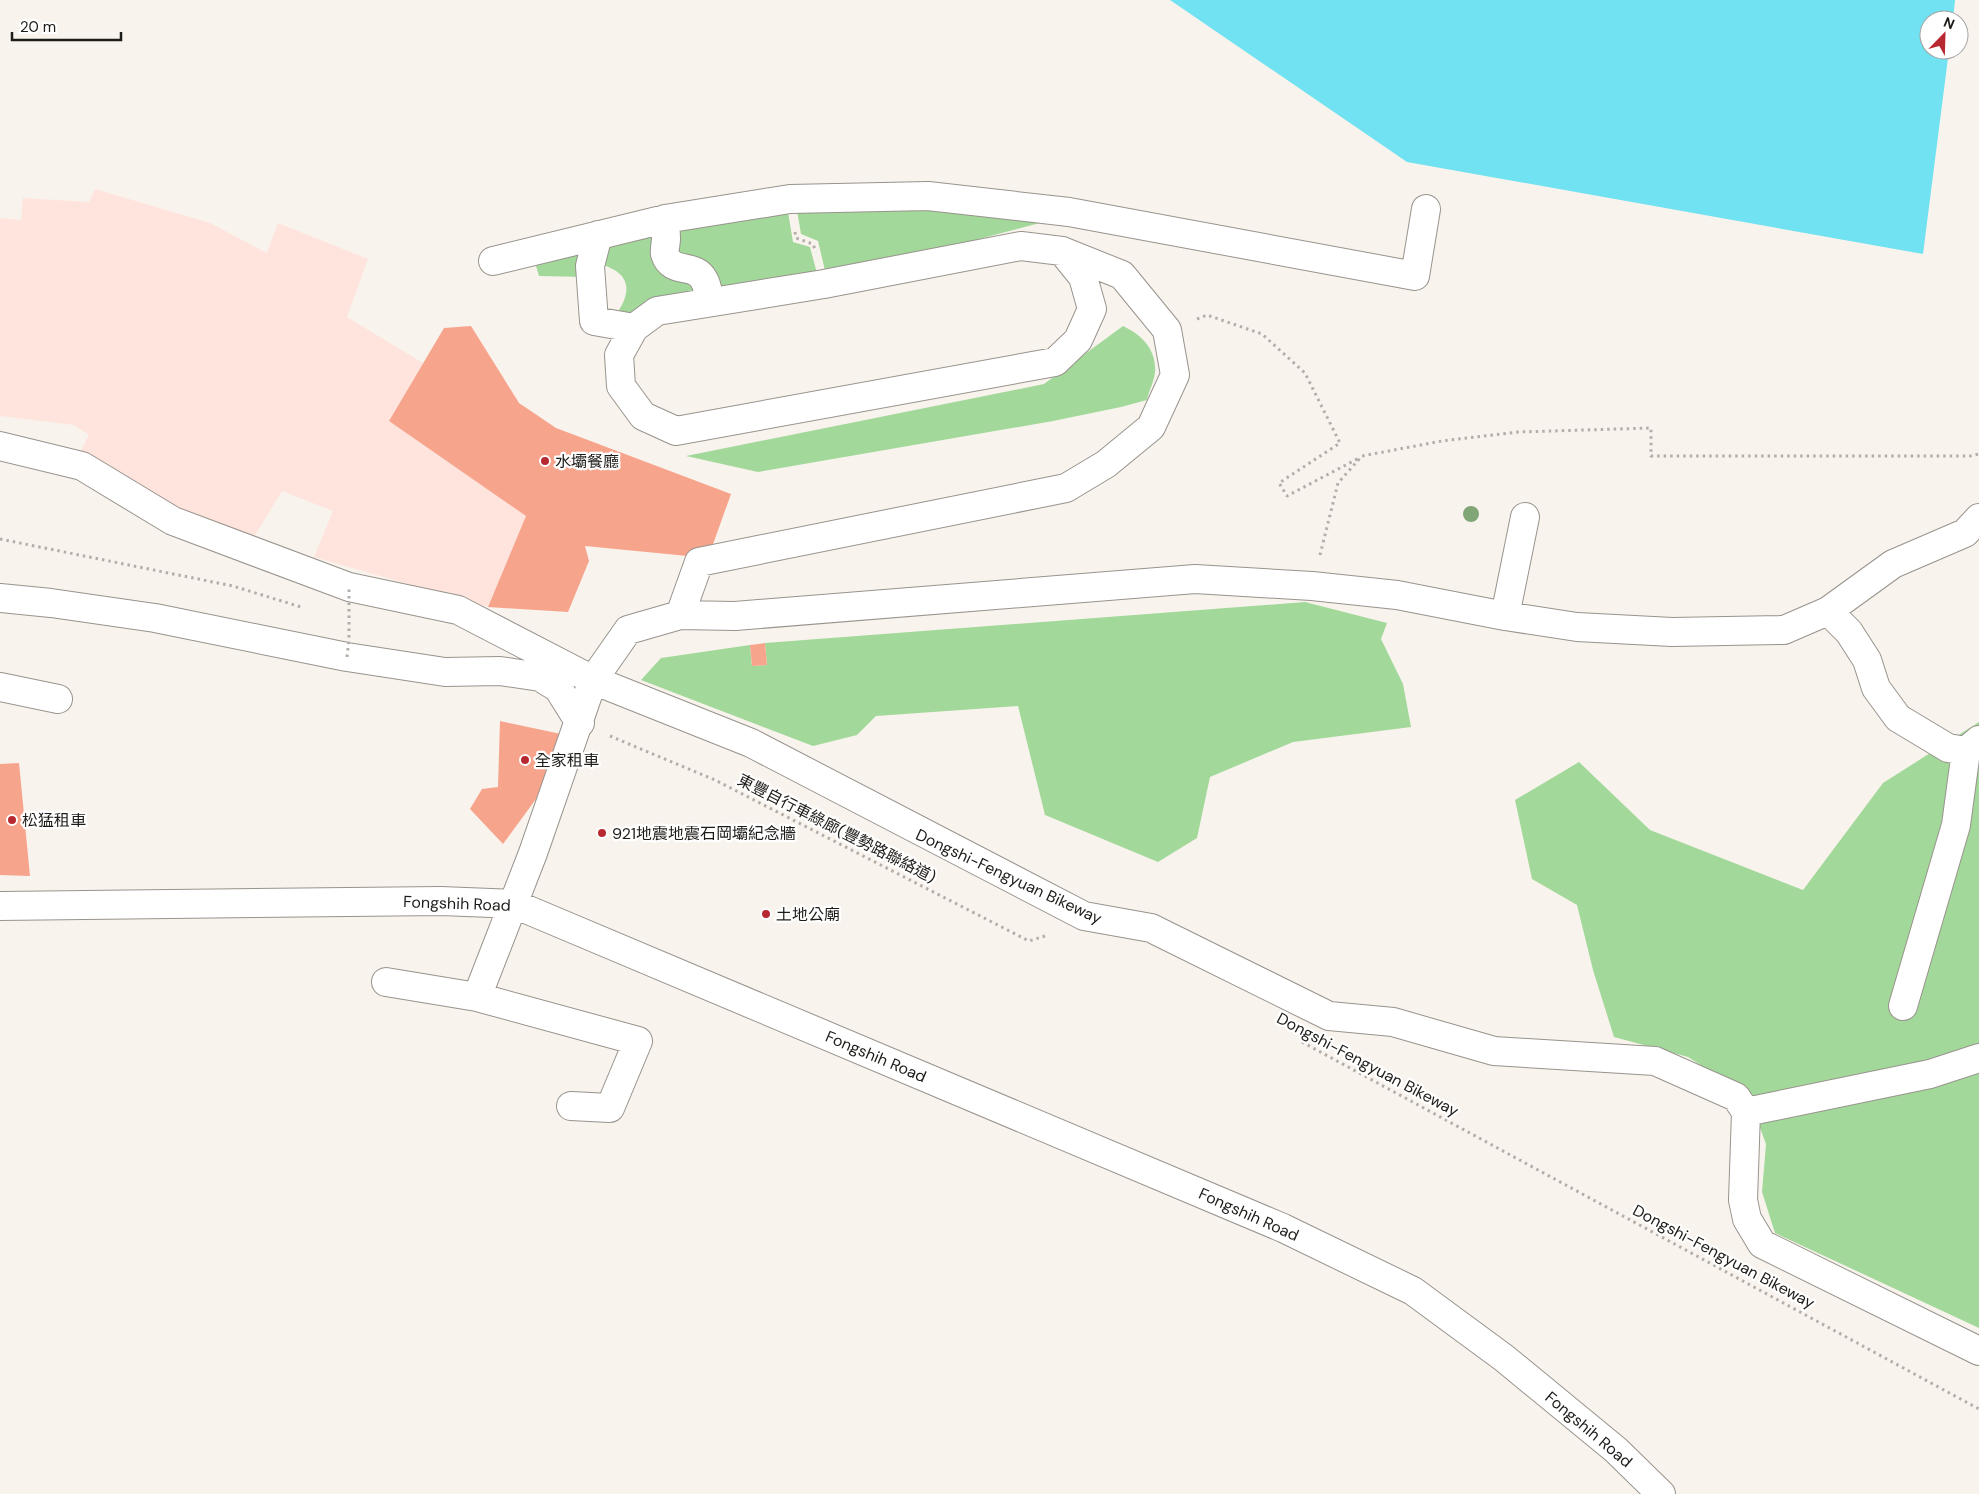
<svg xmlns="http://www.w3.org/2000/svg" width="1979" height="1494" font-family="'DM Sans','Noto Sans TC',sans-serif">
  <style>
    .industrial { fill: #fee4dd }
    .green { fill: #a2d99a }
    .water { fill: #70e2f1 }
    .building { fill: #f7a48d }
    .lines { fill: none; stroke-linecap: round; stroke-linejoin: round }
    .minor-casing { stroke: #98938c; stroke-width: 30 }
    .path { stroke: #b3aea9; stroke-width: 3; stroke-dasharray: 2.5 4; stroke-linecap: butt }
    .minor { stroke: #fff; stroke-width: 28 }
    .path-bridge { stroke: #b3aea9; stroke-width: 3; stroke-dasharray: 2.5 4; stroke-linecap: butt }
    .tree { fill: #81a675 }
    .poi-dot { fill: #b82830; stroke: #fff; stroke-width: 2 }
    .labels { text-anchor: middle; stroke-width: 4.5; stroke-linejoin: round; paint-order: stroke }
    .poi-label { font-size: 16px; fill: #1e1c19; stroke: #fff; text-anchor: start }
    .street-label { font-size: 16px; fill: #1e1c19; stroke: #fff }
  </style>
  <rect width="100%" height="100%" fill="#f9f3ed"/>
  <path class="industrial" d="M 95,189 L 210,223 L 267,253 L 278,223 L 368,259 L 347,317 L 423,363 L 389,421 L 526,516 L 488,607 L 314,557 L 333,511 L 282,491 L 251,542 L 163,505 L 76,460 L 89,435 L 74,425 L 0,416 L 0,218 L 21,220 L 23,198 L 89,202 Z"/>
  <path class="green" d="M 928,203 L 1055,219 L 827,279 L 818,241 L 801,234 L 796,205 Z
    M 787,206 L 793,242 L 810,247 L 819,281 L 714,297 L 681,263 L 671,222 Z
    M 660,225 L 702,299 L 632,320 L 613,319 C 634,291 632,272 596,263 L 602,239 Z
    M 592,241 L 586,277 L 539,276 L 533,256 Z
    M 1123,326 C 1142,335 1157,350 1155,373 C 1154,381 1149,391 1147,400 L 1121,407 L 1053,421 L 758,472 L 686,456 L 1044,384 Z
    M 1305,602 L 1387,623 L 1381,639 L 1403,684 L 1411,727 L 1293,742 L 1210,777 L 1197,838 L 1158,862 L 1045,815 L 1018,706 L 876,716 L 857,735 L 813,746 L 641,680 L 661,658 L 750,645 L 752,666 L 767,665 L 765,643 Z
    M 1979,722 L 1979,1328 L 1775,1233 L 1762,1192 L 1766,1144 L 1748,1095 L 1688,1057 L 1614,1037 L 1593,970 L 1577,905 L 1532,879 L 1515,800 L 1579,762 L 1650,830 L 1803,890 L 1883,783 Z"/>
  <path class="water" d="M 1170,0 L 1955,0 L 1953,20 L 1929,20 L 1929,50 L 1949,50 L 1923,254 L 1407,162 Z"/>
  <path class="building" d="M 471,326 L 519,403 L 556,428 L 731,494 L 708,558 L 585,546 L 589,561 L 568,612 L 488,607 L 526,516 L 389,421 L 444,328 Z
    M 765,643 L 767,665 L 752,666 L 750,645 Z
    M 500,721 L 561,734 L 536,799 L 503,844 L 470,809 L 482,789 L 498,787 Z
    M 19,763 L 30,876 L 0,875 L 0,764 Z"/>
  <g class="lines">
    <defs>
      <path id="minor" d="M 665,219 C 665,226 666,232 666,239 C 666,243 664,250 665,254 C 671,275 695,262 704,280 C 708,286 708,296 710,302
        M 598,235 L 590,266 L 594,321 L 634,328
        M 493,261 L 665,219 L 790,199 L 928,196 L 1069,212 L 1415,276 L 1426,209
        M 0,446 L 82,466 L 173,521 L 349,587 L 458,610 L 593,680 L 751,743 L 1084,916 L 1151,928 L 1329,1016 L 1393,1022 L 1494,1051 L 1655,1061 L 1736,1097 L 1746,1112 L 1743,1200 L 1747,1219 L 1762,1244 L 1979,1351
        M 0,598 L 51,603 L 155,618 L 347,657 L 445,672 L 500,671 L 540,677 L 558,688 L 580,723
        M 1828,611 L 1849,632 L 1867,660 L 1876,688 L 1898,718 L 1948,748 L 1966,751 L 1979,740
        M 680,615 L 699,562 L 1066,488 L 1106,464 L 1151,427 L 1175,375 L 1167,330 L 1122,275 L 1062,251 L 1021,246 L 824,284 L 657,311 L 634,328 L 619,355 L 621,386 L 643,416 L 676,431 L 1055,362 L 1078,340 L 1092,309 L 1083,277 L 1062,251
        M 1505,616 L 1525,517
        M 0,687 L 58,699
        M 0,906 L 441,901 L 514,904 L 1283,1228 L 1413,1291 L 1504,1358 L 1616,1450 L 1661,1494
        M 386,982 L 477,997 L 638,1041 L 610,1108 L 571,1106
        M 477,997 L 533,853 L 593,680 L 628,630 L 680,615 L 735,616 L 1195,579 L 1312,586 L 1397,595 L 1505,616 L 1577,627 L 1672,632 L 1784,630 L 1828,611 L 1893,564 L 1965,533 L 1979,518
        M 1903,1006 L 1956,825 L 1966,751
        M 1746,1112 L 1930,1074 L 1979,1058"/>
    </defs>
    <use href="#minor" class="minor-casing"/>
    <path class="path" d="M 795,232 L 796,238 L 813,244 L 816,252
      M 1197,319 L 1207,315 L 1262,334 L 1305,373 L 1340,443 L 1279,483 L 1287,496 L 1359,458
      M 0,539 L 233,586 L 301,607
      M 1320,555 L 1338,483 L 1362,456 L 1442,441 L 1518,432 L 1651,428 L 1651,456 L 1970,456 L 1979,454
      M 610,736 L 715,780 L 1029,941 L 1048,935
      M 1302,1042 L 1979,1409"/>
    <use href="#minor" class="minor"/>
    <path class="path-bridge" d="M 347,657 L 349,639 L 349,587"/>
  </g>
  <circle class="tree" cx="1471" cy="514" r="8"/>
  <g class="poi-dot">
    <circle cx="545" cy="461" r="5"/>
    <circle cx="525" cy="760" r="5"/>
    <circle cx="12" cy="820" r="5"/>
    <circle cx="602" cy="833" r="5"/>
    <circle cx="766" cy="914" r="5"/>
  </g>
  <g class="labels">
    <g class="poi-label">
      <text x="555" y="467">水壩餐廳</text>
      <text x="535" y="766">全家租車</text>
      <text x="22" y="826">松猛租車</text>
      <text x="612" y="839">921地震地震石岡壩紀念牆</text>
      <text x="776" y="920">土地公廟</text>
    </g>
    <g class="street-label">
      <text transform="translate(837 828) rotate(27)" y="6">東豐自行車綠廊(豐勢路聯絡道)</text>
      <text transform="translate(1009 876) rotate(25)" y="6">Dongshi-Fengyuan Bikeway</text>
      <text transform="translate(457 903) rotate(2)" y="6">Fongshih Road</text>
      <text transform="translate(876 1056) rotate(23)" y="6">Fongshih Road</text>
      <text transform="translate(1368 1064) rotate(28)" y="6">Dongshi-Fengyuan Bikeway</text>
      <text transform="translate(1249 1214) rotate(24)" y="6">Fongshih Road</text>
      <text transform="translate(1724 1256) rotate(28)" y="6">Dongshi-Fengyuan Bikeway</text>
      <text transform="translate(1589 1429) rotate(40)" y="6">Fongshih Road</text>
    </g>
  </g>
  <g transform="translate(1944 35) rotate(23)"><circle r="24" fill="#ffffff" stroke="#a5a4a3"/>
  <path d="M0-4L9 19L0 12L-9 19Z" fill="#b82830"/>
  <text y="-8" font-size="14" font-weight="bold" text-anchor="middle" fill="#1e1c19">N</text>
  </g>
  <path d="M12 32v8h109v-8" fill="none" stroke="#1e1c19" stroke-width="2.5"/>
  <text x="20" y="32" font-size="15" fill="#1e1c19" stroke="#ffffff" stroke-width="4" paint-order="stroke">20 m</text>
</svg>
